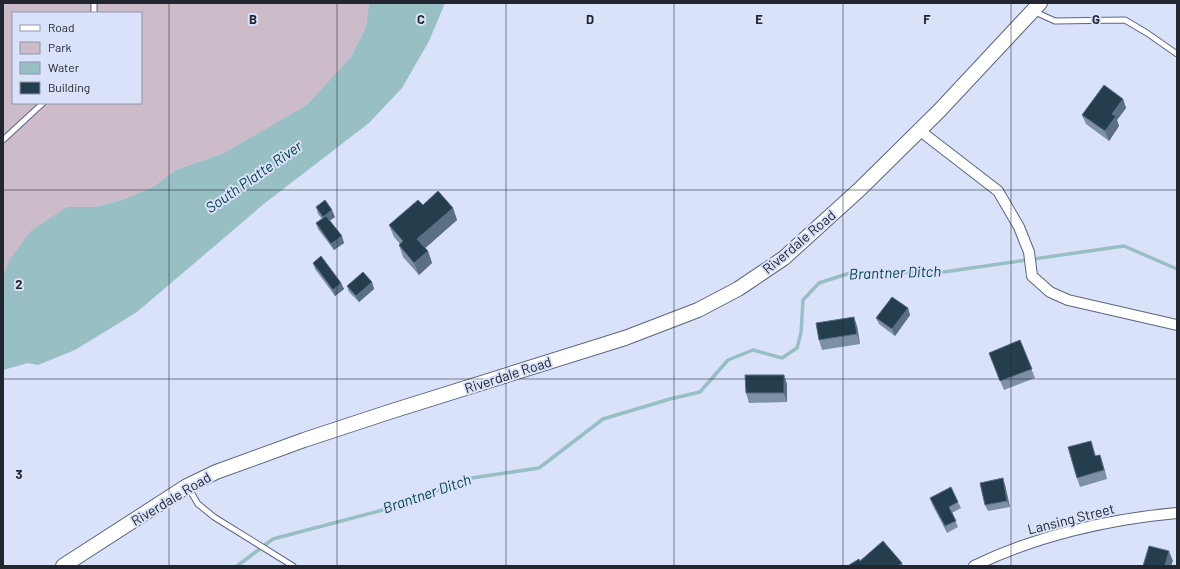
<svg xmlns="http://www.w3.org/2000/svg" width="1180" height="569" font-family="Barlow,sans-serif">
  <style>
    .green { fill: #ccbbc9; fill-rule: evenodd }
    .water { fill: #97bfc4 }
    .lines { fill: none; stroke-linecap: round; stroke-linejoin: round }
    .stream { stroke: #97bfc4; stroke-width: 3.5 }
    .lane-casing { stroke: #5b657e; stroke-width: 7 }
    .street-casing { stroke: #5b657e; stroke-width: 12 }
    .secondary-casing { stroke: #5b657e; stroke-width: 16 }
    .lane { stroke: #fff; stroke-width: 5 }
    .street { stroke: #fff; stroke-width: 10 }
    .secondary { stroke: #fff; stroke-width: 14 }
    .wall { fill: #7e90a4 }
    .shaded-wall { fill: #5a6f81 }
    .building { fill: #243e4e; stroke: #5a6f81 }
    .grid { fill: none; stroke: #222631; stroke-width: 1; stroke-opacity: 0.55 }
    .labels { text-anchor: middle; stroke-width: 4; stroke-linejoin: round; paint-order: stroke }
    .street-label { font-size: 14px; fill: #222631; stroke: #d9e2f9 }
    .water-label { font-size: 15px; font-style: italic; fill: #004046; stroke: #d9e2f9 }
    .grid-label { font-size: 13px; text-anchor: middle; font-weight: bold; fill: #222631; stroke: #d9e2f9; stroke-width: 4; stroke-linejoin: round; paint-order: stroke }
  </style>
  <rect width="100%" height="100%" fill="#d9e2f9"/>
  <path class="green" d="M 3,3 L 369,3 L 366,27 L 351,57 L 308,105 L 224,153 L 176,170 L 153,187 L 122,200 L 96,207 L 67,207 L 3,277 ZM 13,13 L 141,13 L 141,103 L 13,103 Z"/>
  <path class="water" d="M 369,3 L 445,3 L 429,41 L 402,88 L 369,123 L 265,203 L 137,312 L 75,350 L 38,365 L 28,363 L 3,370 L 3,277 L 10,259 L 31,231 L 67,207 L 96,207 L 122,200 L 153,187 L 176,170 L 224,153 L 307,105 L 351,57 L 366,27 Z"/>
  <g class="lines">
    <path class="stream" d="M 237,566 L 273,539 L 402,505 L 465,479 L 539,468 L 603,419 L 670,399 L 700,392 L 728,360 L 753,350 L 782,358 L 797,348 L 801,333 L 803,300 L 819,283 L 850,273 L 944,272 L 1124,246 L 1177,269"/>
    <defs>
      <path id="lane" d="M 1033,11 L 1055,21 L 1125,20 L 1147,33 L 1177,54
        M 94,13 L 94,3
        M 3,140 L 43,103
        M 188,487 L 198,504 L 214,517 L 293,566"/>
      <path id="street" d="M 919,130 L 998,191 L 1019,227 L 1029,252 L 1032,276 L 1050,292 L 1068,300 L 1177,325
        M 974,566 C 1036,536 1109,519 1177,513"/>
      <path id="secondary" d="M 63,566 L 187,486 L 216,472 L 304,440 L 389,412 L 625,338 L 698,310 L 738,289 L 784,258 L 860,189 L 940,110 L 1040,3"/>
    </defs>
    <use href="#lane" class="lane-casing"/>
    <use href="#street" class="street-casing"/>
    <use href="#secondary" class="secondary-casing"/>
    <use href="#lane" class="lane"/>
    <use href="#street" class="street"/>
    <use href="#secondary" class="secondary"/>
  </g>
  <path class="wall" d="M 1123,99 L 1126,108 L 1117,120 L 1119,126 L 1109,141 L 1086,124 L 1082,115 Z
    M 423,205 L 453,208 L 457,220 L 425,248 L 428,251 L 432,263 L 419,275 L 403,257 L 399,245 L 400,244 L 394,237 L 389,225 Z
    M 316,207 L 335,217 L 330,220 L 344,243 L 334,250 L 318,229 L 316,223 L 322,219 L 318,214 Z
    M 313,263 L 341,283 L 344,289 L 335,296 L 315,269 Z
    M 372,282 L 374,289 L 359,302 L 349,292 L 347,286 Z
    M 908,308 L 910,315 L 895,336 L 879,324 L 876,318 Z
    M 857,326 L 860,344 L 822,350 L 819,340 Z
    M 1020,340 L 1035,378 L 1004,390 L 989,353 Z
    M 787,384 L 787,402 L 749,403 L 746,393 Z
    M 1091,441 L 1096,456 L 1100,455 L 1107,479 L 1080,487 L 1077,478 Z
    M 1005,485 L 1010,507 L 988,511 L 985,505 Z
    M 930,498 L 958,502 L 961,508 L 952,513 L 958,527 L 947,533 L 932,504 Z"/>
  <path class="shaded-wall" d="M 1123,99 L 1126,108 L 1117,120 L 1119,126 L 1109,141 L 1105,131 L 1112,114 Z
    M 453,208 L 457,220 L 422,251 L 417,239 Z
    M 332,210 L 335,217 L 325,224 L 323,217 Z
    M 342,236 L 344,243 L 334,250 L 331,244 Z
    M 428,251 L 432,263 L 419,275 L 414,263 Z
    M 372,282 L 374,289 L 359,302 L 356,296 Z
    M 341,283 L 344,289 L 335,296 L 333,290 Z
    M 908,308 L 910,315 L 895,336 L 892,329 Z
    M 854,317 L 857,326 L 860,344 L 857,334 Z
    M 784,375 L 787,384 L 787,402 L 784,393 Z
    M 1100,455 L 1103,464 L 1107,479 L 1104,470 Z
    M 1003,478 L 1005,485 L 1010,507 L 1007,501 Z
    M 1169,551 L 1173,561 L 1171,566 L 1165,566 Z
    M 902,563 L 903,566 L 898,566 Z"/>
  <path class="building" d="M 1104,85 L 1123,99 L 1112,114 L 1116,116 L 1105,131 L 1082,115 Z
    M 438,191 L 453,208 L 417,239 L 428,251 L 414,263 L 399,245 L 403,241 L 389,225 L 418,200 L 423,205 Z
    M 325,200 L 332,210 L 323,217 L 316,207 Z
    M 326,216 L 342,236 L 331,244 L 316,223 Z
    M 321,256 L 341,283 L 333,290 L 313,263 Z
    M 363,272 L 372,282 L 356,296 L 347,286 Z
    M 892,297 L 908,308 L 892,329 L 876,318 Z
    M 854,317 L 857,334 L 819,340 L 816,323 Z
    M 1020,340 L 1032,369 L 1000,381 L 989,353 Z
    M 745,375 L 784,375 L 784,393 L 746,393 Z
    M 1091,441 L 1095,456 L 1100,455 L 1104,470 L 1077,478 L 1068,447 Z
    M 1003,478 L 1007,501 L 985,505 L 980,483 Z
    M 951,487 L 958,502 L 949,507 L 956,521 L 945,526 L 930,498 Z
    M 883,541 L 902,563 L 898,566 L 850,566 L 849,565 L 859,559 L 860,561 Z
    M 1149,546 L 1169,551 L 1165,566 L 1143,566 Z"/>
  <path class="grid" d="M 169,3 L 169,566M 337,3 L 337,566M 506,3 L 506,566M 674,3 L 674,566M 843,3 L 843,566M 1011,3 L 1011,566M 3,190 L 1177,190M 3,379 L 1177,379"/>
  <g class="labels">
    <g class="street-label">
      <text transform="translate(799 242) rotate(-40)" y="5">Riverdale Road</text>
      <text transform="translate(508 375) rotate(-18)" y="5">Riverdale Road</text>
      <text transform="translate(171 499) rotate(-31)" y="5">Riverdale Road</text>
      <text transform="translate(1071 519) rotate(-14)" y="5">Lansing Street</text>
    </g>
    <g class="water-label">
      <text transform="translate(254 177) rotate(-35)" y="5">South Platte River</text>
      <text transform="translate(895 273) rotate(-2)" y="5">Brantner Ditch</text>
      <text transform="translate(427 494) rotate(-19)" y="5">Brantner Ditch</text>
    </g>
  </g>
  <g class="grid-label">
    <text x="253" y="24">B</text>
    <text x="421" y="24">C</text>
    <text x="590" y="24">D</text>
    <text x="759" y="24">E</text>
    <text x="927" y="24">F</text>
    <text x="1096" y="24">G</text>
    <text x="19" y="289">2</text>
    <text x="19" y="479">3</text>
  </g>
  <rect width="1180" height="569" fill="none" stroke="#222631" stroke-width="8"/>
  <rect x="12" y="12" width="130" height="92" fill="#d9e2f9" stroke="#9097a9"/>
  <rect x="20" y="25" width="20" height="6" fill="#ffffff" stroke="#9097a9"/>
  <text x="48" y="32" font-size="12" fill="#222631">Road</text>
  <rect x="20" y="42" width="20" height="12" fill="#ccbbc9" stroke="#9097a9"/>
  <text x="48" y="52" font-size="12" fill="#222631">Park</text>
  <rect x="20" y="62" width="20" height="12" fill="#97bfc4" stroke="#9097a9"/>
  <text x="48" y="72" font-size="12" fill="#222631">Water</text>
  <rect x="20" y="82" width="20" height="12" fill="#243e4e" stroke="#9097a9"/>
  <text x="48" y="92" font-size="12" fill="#222631">Building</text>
</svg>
